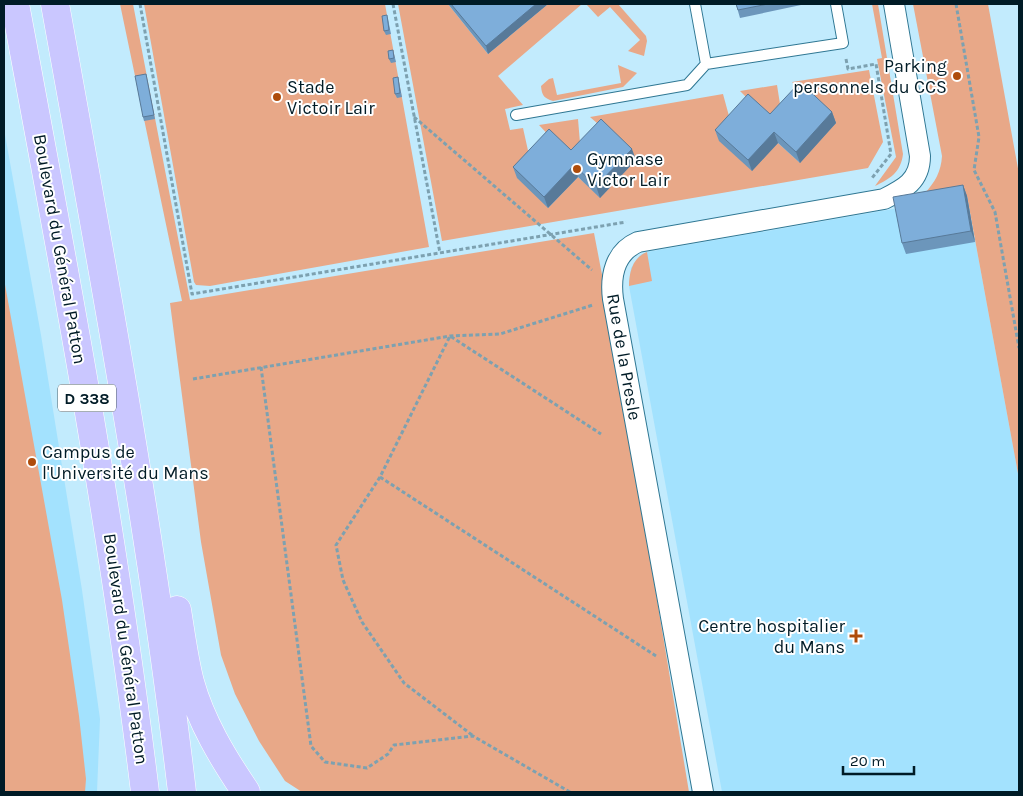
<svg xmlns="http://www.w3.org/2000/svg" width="1023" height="796" font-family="Karla,sans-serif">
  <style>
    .built { fill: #a3e2fe }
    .green { fill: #e8a888 }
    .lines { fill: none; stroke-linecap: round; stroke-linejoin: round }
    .service-casing { stroke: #2f7793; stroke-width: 12 }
    .minor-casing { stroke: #2f7793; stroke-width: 22 }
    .trunk-casing { stroke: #fff; stroke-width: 29 }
    .path { stroke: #7da1b0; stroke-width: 3; stroke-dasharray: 4 2.5; stroke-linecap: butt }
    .service { stroke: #fff; stroke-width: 10 }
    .minor { stroke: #fff; stroke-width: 20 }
    .trunk { stroke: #cac7ff; stroke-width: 28 }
    .wall { fill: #6c96bb }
    .shaded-wall { fill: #587a99 }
    .building { fill: #7eaeda; stroke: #587a99 }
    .poi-dot { fill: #ae4c0b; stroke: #fff; stroke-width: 2 }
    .labels { text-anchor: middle; stroke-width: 4; stroke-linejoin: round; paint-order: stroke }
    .shield { fill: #fff; stroke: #4c5f67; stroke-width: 1 }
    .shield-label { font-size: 16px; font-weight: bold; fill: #001b26 }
    .poi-label { font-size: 18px; fill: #001b26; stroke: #fff; text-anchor: start }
    .street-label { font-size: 18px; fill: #001b26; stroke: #fff }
  </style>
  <rect width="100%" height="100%" fill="#c2ebfd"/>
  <path class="built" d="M 4,129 L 41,335 L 82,590 L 100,719 L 97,792 L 4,792 Z
    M 967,196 L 1019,479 L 1019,792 L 722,792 L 629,286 L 631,268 L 640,255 L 647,252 Z"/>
  <path class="green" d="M 120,4 L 133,4 L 190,300 L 594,233 L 609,311 L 689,792 L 302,792 L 285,781 L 259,741 L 235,694 L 221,655 L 201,542 L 170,303 L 182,301 Z
    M 144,4 L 385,4 L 429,247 L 210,286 L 196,285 L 194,282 Z
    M 398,4 L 448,4 L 488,54 L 548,4 L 582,4 L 498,76 L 523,105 L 505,109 L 510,130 L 523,128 L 531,164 L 548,208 L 578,177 L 600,197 L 605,130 L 590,117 L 723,94 L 732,127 L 778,143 L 799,162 L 804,93 L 792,82 L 869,70 L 883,142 L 868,168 L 442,241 Z
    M 586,4 L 618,4 L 646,36 L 647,41 L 644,56 L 628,51 L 640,40 L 610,7 L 598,17 Z
    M 872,4 L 878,4 L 903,154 C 901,172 890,179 875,186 L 896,157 L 877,59 L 882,58 Z
    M 913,4 L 988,4 L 1019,174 L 1019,479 L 967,196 L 925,193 C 935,182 941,172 942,156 Z
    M 618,65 L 637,73 L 623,87 L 553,101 C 544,98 542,96 541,86 L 549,79 L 553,78 L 557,95 L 621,83 Z
    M 777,85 L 782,117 L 774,125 L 740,91 Z
    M 578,119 L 581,155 L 553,140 L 539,125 Z
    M 647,252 L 652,281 L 629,286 C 629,272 633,257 647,252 Z
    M 4,279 L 62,600 L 79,716 L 86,779 L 85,792 L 4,792 Z"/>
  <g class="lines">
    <defs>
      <path id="service" d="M 695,4 L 706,64
        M 516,115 L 687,85 L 706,64 L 843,43 L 836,4"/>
      <path id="minor" d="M 703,792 L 613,299 C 610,276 615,252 638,242 L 884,199 C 904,189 920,181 920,156 L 894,4"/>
      <path id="trunk" d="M 15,4 C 64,266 113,528 145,792
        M 55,4 C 102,266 151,528 182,792
        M 177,610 C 181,634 184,659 190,682 C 201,722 223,758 246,792"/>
    </defs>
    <use href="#service" class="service-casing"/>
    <use href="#minor" class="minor-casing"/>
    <use href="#trunk" class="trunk-casing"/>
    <path class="path" d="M 140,4 L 192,294 L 626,222
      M 393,4 L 440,253
      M 956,4 L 979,137 L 974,170 L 995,212 L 1019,348
      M 846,59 L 848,69 L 876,64 L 891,154 L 872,178
      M 414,117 L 592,270
      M 261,367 L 311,746 L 325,762 L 367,768 L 388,754 L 394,745 L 473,736 L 570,792
      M 193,379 L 450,336 L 500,334 L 593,305
      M 380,477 L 656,656
      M 472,735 L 404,683 L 362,622 L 343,580 L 336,545 L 380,477 L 450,336 L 601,434"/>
    <use href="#service" class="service"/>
    <use href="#minor" class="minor"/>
    <use href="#trunk" class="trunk"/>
  </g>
  <path class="wall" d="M 448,4 L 548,4 L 488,54 Z
    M 736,4 L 800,4 L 801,5 L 740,18 Z
    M 388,19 L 391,34 L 386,35 L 384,31 Z
    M 394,54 L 396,62 L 391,63 L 389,59 Z
    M 146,74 L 155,119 L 144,121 L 143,117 Z
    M 398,77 L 402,97 L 397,98 L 395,94 Z
    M 832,112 L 836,123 L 800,163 L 778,143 L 752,171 L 719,141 L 715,130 L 770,114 Z
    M 571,150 L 636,160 L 600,198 L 578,177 L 548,208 L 517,178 L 513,167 Z
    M 963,185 L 967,196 L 975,242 L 906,254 L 902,243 Z"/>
  <path class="shaded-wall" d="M 536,4 L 548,4 L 488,54 L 486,46 Z
    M 832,112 L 836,123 L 800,163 L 796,152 Z
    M 774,132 L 778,143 L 752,171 L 748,160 Z
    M 632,149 L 636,160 L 600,198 L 596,186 Z
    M 574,165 L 578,177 L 548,208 L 544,197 Z
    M 963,185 L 967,196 L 975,242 L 971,231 Z"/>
  <path class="building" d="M 451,4 L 536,4 L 486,46 Z
    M 736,4 L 768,4 L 738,10 Z
    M 387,15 L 389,30 L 384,31 L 382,16 Z
    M 393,50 L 394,58 L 389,59 L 388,51 Z
    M 146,74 L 154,115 L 143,117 L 135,76 Z
    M 398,77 L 400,93 L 395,94 L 393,78 Z
    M 800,82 L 832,112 L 796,152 L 774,132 L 748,160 L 715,130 L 748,94 L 770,114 Z
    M 601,119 L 632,149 L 596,186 L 574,165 L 544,197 L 513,167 L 549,129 L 571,150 Z
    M 963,185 L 971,231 L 902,243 L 893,197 Z"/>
  <g class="poi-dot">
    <circle cx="957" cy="76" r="5"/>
    <circle cx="277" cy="97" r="5"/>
    <circle cx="577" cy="169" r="5"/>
    <circle cx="32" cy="462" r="5"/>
    <path d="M853.5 628.5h5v5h5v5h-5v5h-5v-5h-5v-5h5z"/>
  </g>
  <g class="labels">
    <rect class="shield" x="58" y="384.5" width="58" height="27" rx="4"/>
    <g class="shield-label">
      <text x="87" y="404">D 338</text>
    </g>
    <g class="poi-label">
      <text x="947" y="72" text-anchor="end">Parking<tspan x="947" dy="21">personnels du CCS</tspan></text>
      <text x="287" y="93">Stade<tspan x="287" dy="21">Victoir Lair</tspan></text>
      <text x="587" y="165">Gymnase<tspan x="587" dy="21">Victor Lair</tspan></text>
      <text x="42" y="458">Campus de<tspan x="42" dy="21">l'Université du Mans</tspan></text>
      <text x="845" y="632" text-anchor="end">Centre hospitalier<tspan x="845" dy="21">du Mans</tspan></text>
    </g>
    <g class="street-label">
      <text transform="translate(60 249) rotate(80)" y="6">Boulevard du Général Patton</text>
      <text transform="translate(624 357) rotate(80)" y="6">Rue de la Presle</text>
      <text transform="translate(126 649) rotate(82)" y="6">Boulevard du Général Patton</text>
    </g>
  </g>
  <rect width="1023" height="796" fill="none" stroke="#001b26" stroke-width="10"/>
  <path d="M843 766v8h71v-8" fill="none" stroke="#001b26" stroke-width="2.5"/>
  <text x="850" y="766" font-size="15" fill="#001b26" stroke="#ffffff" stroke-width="4" paint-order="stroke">20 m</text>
</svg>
